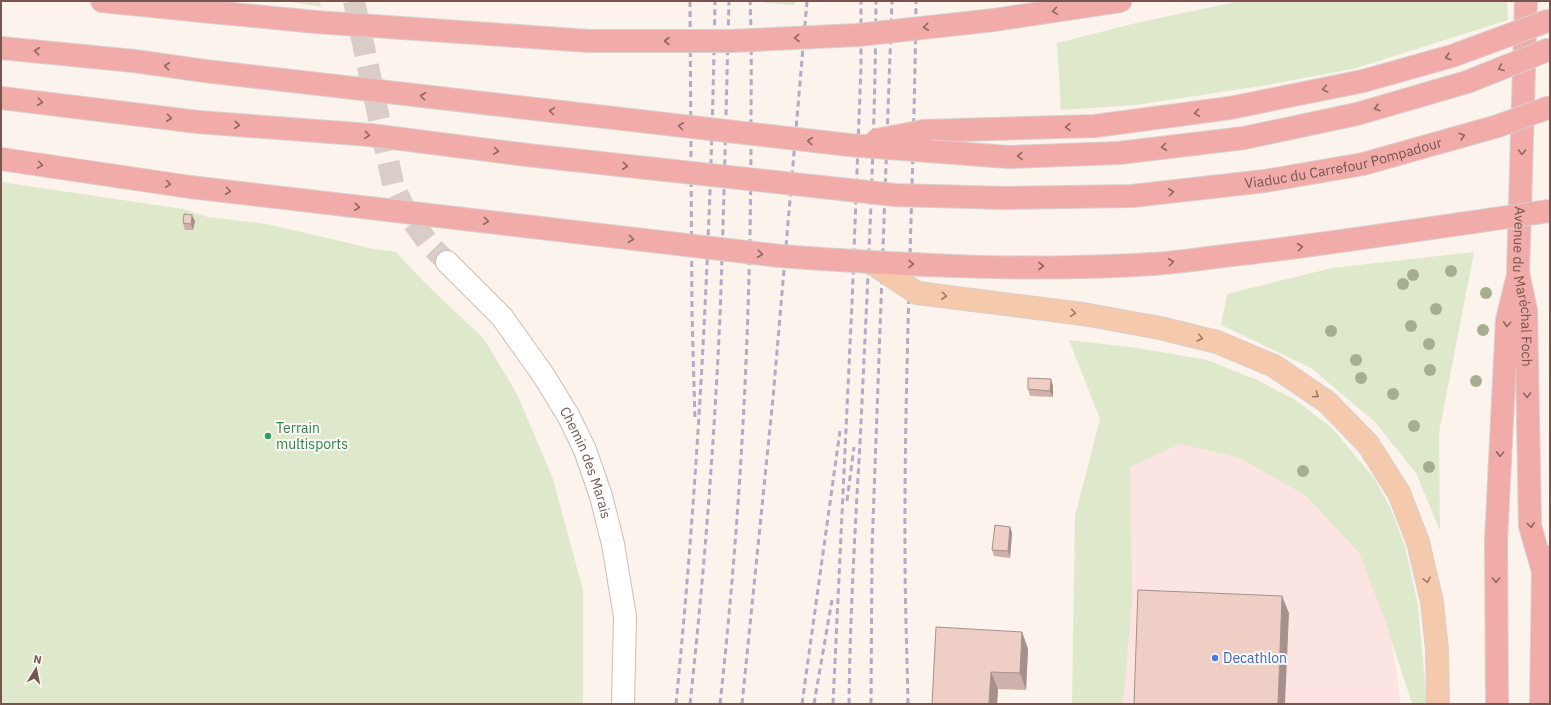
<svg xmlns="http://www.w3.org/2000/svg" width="1551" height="705" font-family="'IBM Plex Sans',sans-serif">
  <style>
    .commercial { fill: #fbe4e2 }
    .green { fill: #dee9cb }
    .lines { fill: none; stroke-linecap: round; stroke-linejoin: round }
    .minor-tunnel { stroke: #daccc6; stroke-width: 22; stroke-dasharray: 22 11; stroke-linecap: butt }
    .minor-casing { stroke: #d0bbb5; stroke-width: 24 }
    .major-casing { stroke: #d9cfce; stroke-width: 24 }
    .highway-casing { stroke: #d9cfce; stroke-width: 24 }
    .minor { stroke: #fff; stroke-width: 22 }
    .major { stroke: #f5c9ab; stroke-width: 22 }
    .highway { stroke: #f1aca9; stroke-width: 22 }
    .rail { stroke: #b3aac6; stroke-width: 3; stroke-dasharray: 6 4; stroke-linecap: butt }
    .major-bridge-casing { stroke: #d9cfce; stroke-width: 24; stroke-linecap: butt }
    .highway-bridge-casing { stroke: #d9cfce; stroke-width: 24; stroke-linecap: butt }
    .major-bridge { stroke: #f5c9ab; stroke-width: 22 }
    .highway-bridge { stroke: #f1aca9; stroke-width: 22 }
    .tree { fill: #a5ae91 }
    .wall { fill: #ceb1aa }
    .shaded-wall { fill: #a7908b }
    .building { fill: #efcec6; stroke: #a7908b }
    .oneway { stroke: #8f6662 }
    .oneway2 { stroke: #9c786b }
    .leisure-dot { fill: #2e9e5b; stroke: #fef8f4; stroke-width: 1.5 }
    .shop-dot { fill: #3f7fe0; stroke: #fef8f4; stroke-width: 1.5 }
    .labels { text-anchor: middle; stroke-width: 4; stroke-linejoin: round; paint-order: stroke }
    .street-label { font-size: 14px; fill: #765550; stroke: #fef8f4 }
    .leisure-label { font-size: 14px; fill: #27864d; stroke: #fef8f4; text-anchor: start }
    .shop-label { font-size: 14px; fill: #366cbe; stroke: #fef8f4; text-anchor: start }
  </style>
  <rect width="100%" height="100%" fill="#fcf3ed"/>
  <path class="commercial" d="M 1180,444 L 1240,458 L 1306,496 L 1359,553 L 1388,615 L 1401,704 L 1110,704 L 1116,460 Z"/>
  <path class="green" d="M 285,1 L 319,1 L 322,7 Z
    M 765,1 L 795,1 L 795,5 L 765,3 Z
    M 1240,1 L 1507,1 L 1508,20 L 1353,69 L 1261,86 L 1136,105 L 1061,110 L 1057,43 L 1136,23 Z
    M 1,182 L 183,209 L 208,217 L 267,224 L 374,249 L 396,252 L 425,283 L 484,339 L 517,394 L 553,479 L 583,590 L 583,704 L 1,704 Z
    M 1474,252 L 1439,433 L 1440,531 L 1416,473 L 1375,422 L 1311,368 L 1221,325 L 1227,294 L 1332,268 Z
    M 1069,340 L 1138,348 L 1207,360 L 1257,380 L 1294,399 L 1332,428 L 1374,478 L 1390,507 L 1405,546 L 1418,605 L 1427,704 L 1412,704 L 1384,617 L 1359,553 L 1306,496 L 1240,458 L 1180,444 L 1130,467 L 1132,601 L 1123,704 L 1072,704 L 1075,516 L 1100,419 Z"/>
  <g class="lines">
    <path class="minor-tunnel" d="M 354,1 L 393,184 L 407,214 L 430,245 L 447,262"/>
    <defs>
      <g id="minor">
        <path id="s1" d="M 447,262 L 502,317 L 544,376 L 569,417 L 585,450 L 601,496 L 613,544 L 625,617 L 623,704"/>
      </g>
      <path id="major" d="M 1418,542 L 1432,602 L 1437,650 L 1438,704"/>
      <g id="highway">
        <path d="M 102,1 L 212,12"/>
        <path id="s2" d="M 1526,1 L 1518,273 L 1526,310 L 1530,526 L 1543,571"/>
        <path d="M 1,48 L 134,61 L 205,71"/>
        <path d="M 1,98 L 198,122"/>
        <path d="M 924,131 L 1095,126 L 1230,108 L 1363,81"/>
        <path d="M 1,159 L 190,187"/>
        <path d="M 1497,704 L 1496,541 L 1507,320 L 1517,279"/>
        <path d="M 1541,704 L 1543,571 L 1547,557"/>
      </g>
    </defs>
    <use href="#minor" class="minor-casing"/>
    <use href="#major" class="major-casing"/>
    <use href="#highway" class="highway-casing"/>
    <use href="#minor" class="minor"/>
    <use href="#major" class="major"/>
    <use href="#highway" class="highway"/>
    <path class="rail" d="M 690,1 L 692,314 L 695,421
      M 847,501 L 854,447
      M 676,704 C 699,470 711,236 715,1
      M 690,704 C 704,575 714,446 720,316 C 724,211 726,106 729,1
      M 720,704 C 741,513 751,321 751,128 C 751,86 752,43 750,1
      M 742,704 L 773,398 L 807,1
      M 802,704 L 840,431
      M 814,704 L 832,600
      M 833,704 L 852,303 L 861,66 L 861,1
      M 849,704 C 850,617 855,530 860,443 C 867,296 875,148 876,1
      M 871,704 L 872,549 L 892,1
      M 908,704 C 907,653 905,603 905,552 C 904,368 914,185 916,1"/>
    <defs>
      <path id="major-bridge" d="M 872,263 L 917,293 L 1083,314 L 1160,328 L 1217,342 L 1274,366 L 1327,402 L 1368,444 L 1399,493 L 1418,542"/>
      <g id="highway-bridge">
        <path d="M 212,12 L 316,22 L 589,41 L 731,41 L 858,35 L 994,20 L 1121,1"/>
        <path d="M 205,71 L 849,145 L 1008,157 L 1119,153 L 1244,138 L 1357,114 L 1467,82 L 1550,49"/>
        <path d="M 1363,81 L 1452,56 L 1550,20"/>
        <path id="s3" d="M 198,122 L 370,135 L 527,155 L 895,195 L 1006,198 L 1132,196 L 1265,181 L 1363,164 L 1498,126 L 1550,107"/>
        <path d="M 876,140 L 924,131"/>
        <path d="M 190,187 L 780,256 C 904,265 1029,272 1153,264 C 1185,262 1218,256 1250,253 C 1350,241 1450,225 1550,211"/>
      </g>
    </defs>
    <use href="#major-bridge" class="major-bridge-casing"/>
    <use href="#highway-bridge" class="highway-bridge-casing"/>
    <use href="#major-bridge" class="major-bridge"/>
    <use href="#highway-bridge" class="highway-bridge"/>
  </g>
  <g class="tree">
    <circle cx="1451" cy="271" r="6"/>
    <circle cx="1413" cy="275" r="6"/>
    <circle cx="1403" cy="284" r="6"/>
    <circle cx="1486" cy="293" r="6"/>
    <circle cx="1436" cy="309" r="6"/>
    <circle cx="1411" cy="326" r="6"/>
    <circle cx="1483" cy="330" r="6"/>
    <circle cx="1331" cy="331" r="6"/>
    <circle cx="1429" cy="344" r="6"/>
    <circle cx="1356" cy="360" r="6"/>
    <circle cx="1430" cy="370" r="6"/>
    <circle cx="1361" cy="378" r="6"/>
    <circle cx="1476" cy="381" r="6"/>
    <circle cx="1393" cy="394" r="6"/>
    <circle cx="1414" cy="426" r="6"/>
    <circle cx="1429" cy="467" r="6"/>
    <circle cx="1303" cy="471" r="6"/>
  </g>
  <path class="wall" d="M 195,221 L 193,230 L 185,230 L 183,223 Z
    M 1051,379 L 1053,386 L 1053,397 L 1030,396 L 1028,389 Z
    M 1010,527 L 1012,533 L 1010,558 L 994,556 L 992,550 Z
    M 1022,632 L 1028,649 L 1026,690 L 998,689 L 997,704 L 932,704 Z"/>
  <path class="shaded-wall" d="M 192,215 L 195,221 L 193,230 L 191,224 Z
    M 1051,379 L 1053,386 L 1053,397 L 1050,391 Z
    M 1010,527 L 1012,533 L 1010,558 L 1008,551 Z
    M 1282,596 L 1289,613 L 1285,704 L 1278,704 Z
    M 1022,632 L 1028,649 L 1026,690 L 1020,673 Z
    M 991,672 L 998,689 L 997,704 L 989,704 Z"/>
  <path class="building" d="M 184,214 L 192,215 L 191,224 L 183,223 Z
    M 1028,378 L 1051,379 L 1050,391 L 1028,389 Z
    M 995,525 L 1010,527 L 1008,551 L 992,550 Z
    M 1138,590 L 1282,596 L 1278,704 L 1134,704 Z
    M 936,627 L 1022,632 L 1020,673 L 991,672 L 989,704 L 932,704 Z"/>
  <defs><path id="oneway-chevron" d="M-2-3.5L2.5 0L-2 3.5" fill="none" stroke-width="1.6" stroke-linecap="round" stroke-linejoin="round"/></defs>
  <g class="oneway">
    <use href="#oneway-chevron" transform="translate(1055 11) rotate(172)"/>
    <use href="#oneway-chevron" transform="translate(926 27) rotate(174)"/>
    <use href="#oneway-chevron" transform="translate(797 38) rotate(177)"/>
    <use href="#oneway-chevron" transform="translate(667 41) rotate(-180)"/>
    <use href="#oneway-chevron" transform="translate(37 51) rotate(-174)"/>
    <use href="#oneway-chevron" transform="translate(1448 57) rotate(163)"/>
    <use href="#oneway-chevron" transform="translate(167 66) rotate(-172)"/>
    <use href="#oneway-chevron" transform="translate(1501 68) rotate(158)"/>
    <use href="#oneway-chevron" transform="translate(1325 89) rotate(169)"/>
    <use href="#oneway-chevron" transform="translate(423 96) rotate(-173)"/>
    <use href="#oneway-chevron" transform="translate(40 102) rotate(7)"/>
    <use href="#oneway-chevron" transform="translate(1377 108) rotate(164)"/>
    <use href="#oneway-chevron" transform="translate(552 111) rotate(-173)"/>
    <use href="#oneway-chevron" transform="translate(1197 113) rotate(172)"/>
    <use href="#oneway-chevron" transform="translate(169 118) rotate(7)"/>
    <use href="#oneway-chevron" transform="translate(237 125) rotate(5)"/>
    <use href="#oneway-chevron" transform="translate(681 126) rotate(-173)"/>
    <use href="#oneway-chevron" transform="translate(1068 127) rotate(178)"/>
    <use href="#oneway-chevron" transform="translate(367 135) rotate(5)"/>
    <use href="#oneway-chevron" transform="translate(1462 136) rotate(-16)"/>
    <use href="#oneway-chevron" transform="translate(810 141) rotate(-174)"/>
    <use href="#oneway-chevron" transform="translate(1164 147) rotate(173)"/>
    <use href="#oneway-chevron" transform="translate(496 151) rotate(7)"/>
    <use href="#oneway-chevron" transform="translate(1522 152) rotate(92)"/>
    <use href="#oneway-chevron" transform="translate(1020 156) rotate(178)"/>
    <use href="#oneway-chevron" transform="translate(40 165) rotate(9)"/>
    <use href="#oneway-chevron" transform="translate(625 166) rotate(6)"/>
    <use href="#oneway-chevron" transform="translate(168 184) rotate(8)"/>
    <use href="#oneway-chevron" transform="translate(228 191) rotate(7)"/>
    <use href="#oneway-chevron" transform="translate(1171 192) rotate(-7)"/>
    <use href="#oneway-chevron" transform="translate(357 207) rotate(6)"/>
    <use href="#oneway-chevron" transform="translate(486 221) rotate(6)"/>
    <use href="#oneway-chevron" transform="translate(631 239) rotate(7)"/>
    <use href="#oneway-chevron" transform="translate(1300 247) rotate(-7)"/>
    <use href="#oneway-chevron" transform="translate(760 254) rotate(6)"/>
    <use href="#oneway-chevron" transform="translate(1171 262) rotate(-7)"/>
    <use href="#oneway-chevron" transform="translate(911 264) rotate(2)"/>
    <use href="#oneway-chevron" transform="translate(1041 266)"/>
    <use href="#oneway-chevron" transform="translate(1507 324) rotate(95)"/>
    <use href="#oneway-chevron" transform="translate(1527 395) rotate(89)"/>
    <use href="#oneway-chevron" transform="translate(1500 454) rotate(93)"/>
    <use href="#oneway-chevron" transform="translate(1531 525) rotate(83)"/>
    <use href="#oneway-chevron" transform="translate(1496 580) rotate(90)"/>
  </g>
  <g class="oneway2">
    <use href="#oneway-chevron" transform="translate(944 296) rotate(7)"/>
    <use href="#oneway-chevron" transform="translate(1073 313) rotate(7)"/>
    <use href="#oneway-chevron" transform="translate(1200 338) rotate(14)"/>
    <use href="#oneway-chevron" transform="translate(1316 395) rotate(34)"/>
    <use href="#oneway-chevron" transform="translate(1427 580) rotate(77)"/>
  </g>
  <circle class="leisure-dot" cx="268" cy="436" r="4"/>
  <circle class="shop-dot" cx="1215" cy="658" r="4"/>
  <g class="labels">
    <g class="street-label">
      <text dy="5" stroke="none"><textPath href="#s3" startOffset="1152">Viaduc du Carrefour Pompadour</textPath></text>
      <text dy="5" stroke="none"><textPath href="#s2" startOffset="286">Avenue du Maréchal Foch</textPath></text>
      <text dy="5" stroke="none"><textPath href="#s1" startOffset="247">Chemin des Marais</textPath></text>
    </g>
    <g class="leisure-label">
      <text x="276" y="433">Terrain<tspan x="276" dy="16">multisports</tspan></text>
    </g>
    <g class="shop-label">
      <text x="1223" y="663">Decathlon</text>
    </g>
  </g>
  <rect width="1551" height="705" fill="none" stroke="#765550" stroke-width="4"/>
  <g transform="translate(36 669) rotate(10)" stroke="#fef8f4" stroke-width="3" paint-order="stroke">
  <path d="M0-3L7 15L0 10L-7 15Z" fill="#765550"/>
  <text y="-6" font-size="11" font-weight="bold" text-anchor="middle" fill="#765550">N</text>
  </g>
</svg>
